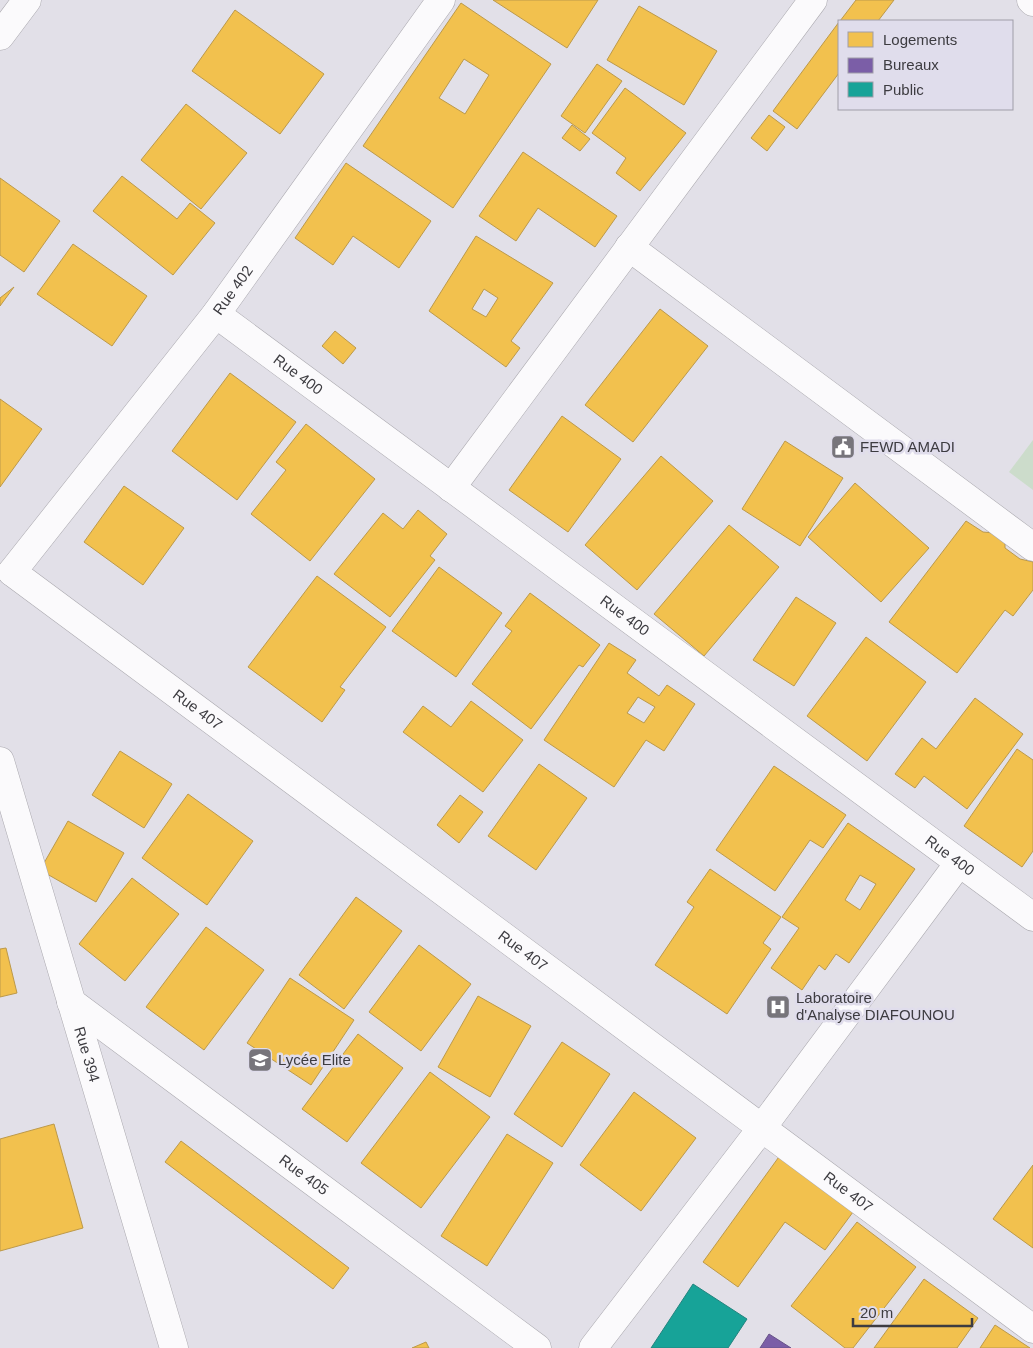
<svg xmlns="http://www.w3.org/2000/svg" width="1033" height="1348" font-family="Helvetica,sans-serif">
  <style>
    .green { fill: #ccdccb }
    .homes { fill: #f2c14e; stroke: #bc994a; fill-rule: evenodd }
    .offices { fill: #7b5ea7; stroke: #685488 }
    .public { fill: #17a398; stroke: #22847e }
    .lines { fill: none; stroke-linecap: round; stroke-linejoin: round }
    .minor-casing { stroke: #aaa8ae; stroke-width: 29 }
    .minor { stroke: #fbfafc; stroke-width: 28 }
    .labels { text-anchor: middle; stroke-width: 5; stroke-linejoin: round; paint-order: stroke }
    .street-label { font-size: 15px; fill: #3d3c41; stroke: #e0ddec }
    .poi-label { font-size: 15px; fill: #3d3c41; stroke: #e0ddec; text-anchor: start }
  </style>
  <rect width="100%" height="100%" fill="#e2e0e8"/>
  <path class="green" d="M 1033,440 L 1033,490 L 1009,472 Z"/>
  <path class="homes" d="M 493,0 L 598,0 L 567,48 Z
    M 856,0 L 894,0 L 878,21 L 840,21 Z
    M 461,3 L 551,64 L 453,208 L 363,146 ZM 464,59 L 489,75 L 465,114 L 439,98 Z
    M 639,6 L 717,51 L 684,105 L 607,60 Z
    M 235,10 L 324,74 L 280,134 L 192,71 Z
    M 839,22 L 839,73 L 797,129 L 773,111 Z
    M 597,64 L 622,81 L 585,133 L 561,116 Z
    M 625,88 L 686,133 L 640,191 L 616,173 L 626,158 L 592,133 Z
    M 186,104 L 247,153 L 201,209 L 141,160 Z
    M 769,115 L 785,127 L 767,151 L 751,138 Z
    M 572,125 L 590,139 L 580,151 L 562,138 Z
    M 523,152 L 617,216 L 595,247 L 538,208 L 516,241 L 479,216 Z
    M 346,163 L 431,221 L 399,268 L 353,236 L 333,265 L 295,238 Z
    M 122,176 L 177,219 L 190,203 L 215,223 L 173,275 L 93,211 Z
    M 0,178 L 60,221 L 24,272 L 0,255 Z
    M 476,236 L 553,283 L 511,341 L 520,348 L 506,367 L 429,311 ZM 484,289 L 498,298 L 486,317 L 472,309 Z
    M 73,244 L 147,296 L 112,346 L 37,294 Z
    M 14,287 L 0,306 L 0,298 Z
    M 660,309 L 708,346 L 633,442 L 585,405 Z
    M 335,331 L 356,348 L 343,364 L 322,346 Z
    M 230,373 L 296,422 L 237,500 L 172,451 Z
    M 0,399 L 42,429 L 0,487 Z
    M 562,416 L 621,459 L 568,532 L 509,490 Z
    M 306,424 L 375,479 L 310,561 L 251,514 L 286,470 L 276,462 Z
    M 785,441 L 843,478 L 800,546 L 742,509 Z
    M 661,456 L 713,501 L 637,590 L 585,545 Z
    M 855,483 L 929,548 L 881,602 L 808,537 Z
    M 124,486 L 184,528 L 143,585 L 84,542 Z
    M 418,510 L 447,534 L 430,556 L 435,560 L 390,617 L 334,574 L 383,513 L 403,529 Z
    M 966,521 L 983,532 L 1005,534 L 1005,548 L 1020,559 L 1033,562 L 1033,590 L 1013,616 L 1005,610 L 957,673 L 889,622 Z
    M 729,525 L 779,567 L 704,656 L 654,614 Z
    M 439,567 L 502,613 L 456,677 L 392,631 Z
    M 317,576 L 386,627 L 340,687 L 345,690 L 322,722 L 248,667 Z
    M 530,593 L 600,645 L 583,667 L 579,665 L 531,729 L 472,684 L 512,631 L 505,626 Z
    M 796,597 L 836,623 L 794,686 L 753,660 Z
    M 866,637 L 926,682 L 867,761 L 807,716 Z
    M 609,643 L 636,660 L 627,673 L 659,696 L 667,685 L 695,704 L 664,751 L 646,740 L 614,787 L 544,740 ZM 638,697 L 655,707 L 644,723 L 627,713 Z
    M 975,698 L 1023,734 L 967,809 L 924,776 L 915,788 L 895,774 L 922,738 L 936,749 Z
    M 471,701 L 523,740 L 483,792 L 403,732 L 423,706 L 451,727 Z
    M 1017,749 L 1033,760 L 1033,851 L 1022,867 L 964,826 Z
    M 120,751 L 172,784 L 144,828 L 92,795 Z
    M 539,764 L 587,798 L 536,870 L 488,836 Z
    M 774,766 L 846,815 L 823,848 L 810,840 L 775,891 L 716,850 Z
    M 188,794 L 253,841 L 207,905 L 142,858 Z
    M 460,795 L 483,812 L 459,843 L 437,825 Z
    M 68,821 L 124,853 L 96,902 L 40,870 Z
    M 848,823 L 915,869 L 849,963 L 836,954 L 825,970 L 819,965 L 802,990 L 771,968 L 799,928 L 782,917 ZM 860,875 L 876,884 L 860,910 L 845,900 Z
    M 710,869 L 781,917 L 763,943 L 771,949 L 727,1014 L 655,965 L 694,907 L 687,902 Z
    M 132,878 L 179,914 L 125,981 L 79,944 Z
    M 356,897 L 402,931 L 344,1009 L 299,975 Z
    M 206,927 L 264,970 L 204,1050 L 146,1007 Z
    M 419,945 L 471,984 L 421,1051 L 369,1012 Z
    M 6,948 L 17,993 L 0,997 L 0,949 Z
    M 290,978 L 354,1020 L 311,1085 L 247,1043 Z
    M 478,996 L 531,1026 L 490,1097 L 438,1067 Z
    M 358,1034 L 403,1068 L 347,1142 L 302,1109 Z
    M 562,1042 L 610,1074 L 562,1147 L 514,1114 Z
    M 430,1072 L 490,1117 L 421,1208 L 361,1163 Z
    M 634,1092 L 696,1138 L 641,1211 L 580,1165 Z
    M 54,1124 L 83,1228 L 0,1251 L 0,1139 Z
    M 507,1134 L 553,1163 L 487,1266 L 441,1236 Z
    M 181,1141 L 349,1268 L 333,1289 L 165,1162 Z
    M 781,1154 L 856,1208 L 825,1250 L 785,1222 L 738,1287 L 703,1262 Z
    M 1033,1165 L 1033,1248 L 993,1219 Z
    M 857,1222 L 916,1267 L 853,1348 L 845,1348 L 791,1306 Z
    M 924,1279 L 978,1318 L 957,1348 L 874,1348 Z
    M 995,1325 L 1030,1348 L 980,1348 Z
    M 426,1342 L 429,1348 L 412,1348 Z"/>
  <path class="offices" d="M 769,1334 L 791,1348 L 760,1348 Z"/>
  <path class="public" d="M 693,1284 L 747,1319 L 728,1348 L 651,1348 Z"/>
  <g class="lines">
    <defs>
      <g id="minor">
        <path d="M 1031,0 L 1033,2"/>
        <path d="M 0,36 L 27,0"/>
        <path d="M 629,247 L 1033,547"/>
        <path id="s1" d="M 216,314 L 1033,917"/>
        <path d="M 451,488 L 813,0"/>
        <path id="s2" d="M 12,572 L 1033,1329"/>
        <path id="s3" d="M 12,572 L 216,314 L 441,0"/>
        <path id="s4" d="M 0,761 L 174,1348"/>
        <path id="s5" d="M 71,1002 L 537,1348"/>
        <path d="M 593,1348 L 761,1129 L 959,863"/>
      </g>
    </defs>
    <use href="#minor" class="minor-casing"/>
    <use href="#minor" class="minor"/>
  </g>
  <defs>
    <symbol id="civic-square" viewBox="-11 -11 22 22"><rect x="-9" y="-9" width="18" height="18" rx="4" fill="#77757b" stroke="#e0ddec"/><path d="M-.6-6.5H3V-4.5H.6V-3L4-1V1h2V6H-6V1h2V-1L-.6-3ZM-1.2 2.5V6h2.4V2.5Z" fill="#fff"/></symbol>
    <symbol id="hospital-square" viewBox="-11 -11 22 22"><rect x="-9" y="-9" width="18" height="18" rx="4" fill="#77757b" stroke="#e0ddec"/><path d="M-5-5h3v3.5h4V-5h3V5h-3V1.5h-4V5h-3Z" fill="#fff"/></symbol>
    <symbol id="school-square" viewBox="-11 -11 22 22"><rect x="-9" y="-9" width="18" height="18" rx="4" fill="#77757b" stroke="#e0ddec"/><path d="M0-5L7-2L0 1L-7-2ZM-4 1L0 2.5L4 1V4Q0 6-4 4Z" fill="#fff"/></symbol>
  </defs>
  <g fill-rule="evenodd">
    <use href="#civic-square" x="829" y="433" width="28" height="28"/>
    <use href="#hospital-square" x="764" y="993" width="28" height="28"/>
    <use href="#school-square" x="246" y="1046" width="28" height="28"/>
  </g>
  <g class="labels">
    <g class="street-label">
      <text dy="5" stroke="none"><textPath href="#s3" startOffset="358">Rue 402</textPath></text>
      <text dy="5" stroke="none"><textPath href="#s1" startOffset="102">Rue 400</textPath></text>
      <text dy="5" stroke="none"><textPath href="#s1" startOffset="508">Rue 400</textPath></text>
      <text dy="5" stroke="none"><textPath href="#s2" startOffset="231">Rue 407</textPath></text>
      <text dy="5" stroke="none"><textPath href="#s1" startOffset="912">Rue 400</textPath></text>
      <text dy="5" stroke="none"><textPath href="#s2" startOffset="636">Rue 407</textPath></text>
      <text dy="5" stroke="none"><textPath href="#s4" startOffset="306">Rue 394</textPath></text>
      <text dy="5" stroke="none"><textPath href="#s5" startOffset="290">Rue 405</textPath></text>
      <text dy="5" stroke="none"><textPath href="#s2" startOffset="1041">Rue 407</textPath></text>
    </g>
    <g class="poi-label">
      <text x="860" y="452">FEWD AMADI</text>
      <text x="796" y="1003">Laboratoire<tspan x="796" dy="17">d'Analyse DIAFOUNOU</tspan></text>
      <text x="278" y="1065">Lycée Elite</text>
    </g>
  </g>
  <rect x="838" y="20" width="175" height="90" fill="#e0ddec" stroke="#9f9da8"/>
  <rect x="848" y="32" width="25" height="15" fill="#f2c14e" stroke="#9f9da8"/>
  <text x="883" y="45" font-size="15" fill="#3d3c41">Logements</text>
  <rect x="848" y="58" width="25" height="15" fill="#7b5ea7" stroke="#9f9da8"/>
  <text x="883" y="70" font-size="15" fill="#3d3c41">Bureaux</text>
  <rect x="848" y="82" width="25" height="15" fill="#17a398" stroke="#9f9da8"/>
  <text x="883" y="95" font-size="15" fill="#3d3c41">Public</text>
  <path d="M853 1318v8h119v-8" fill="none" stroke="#3d3c41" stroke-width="2.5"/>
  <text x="860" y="1318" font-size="15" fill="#3d3c41" stroke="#e0ddec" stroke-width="4" paint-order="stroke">20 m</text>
</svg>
